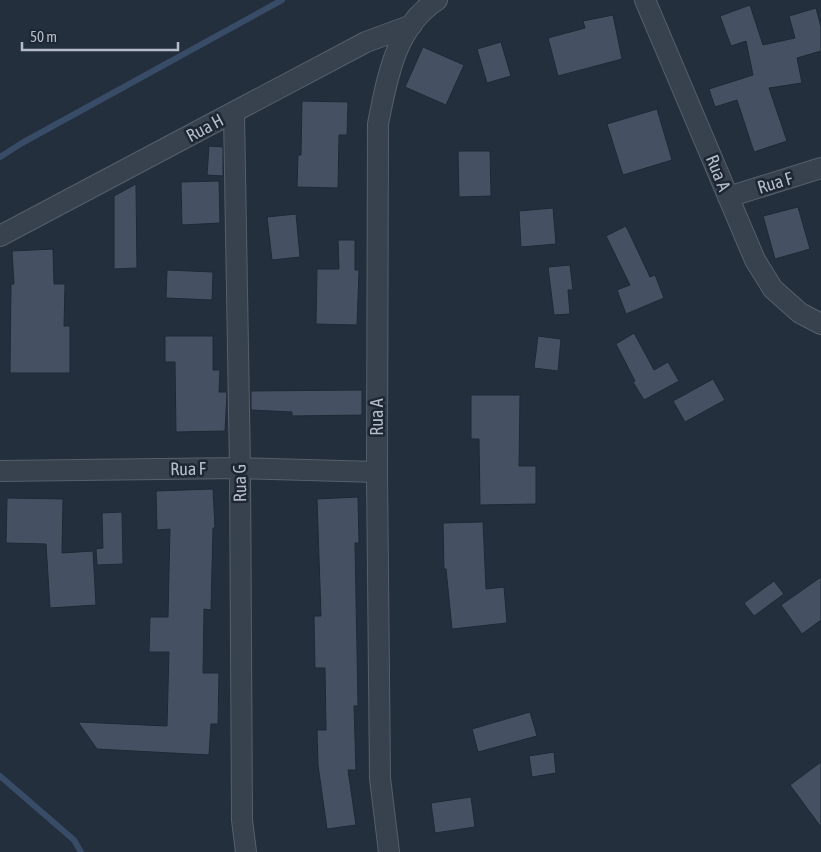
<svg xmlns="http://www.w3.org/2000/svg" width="821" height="852" font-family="'Asap Condensed',sans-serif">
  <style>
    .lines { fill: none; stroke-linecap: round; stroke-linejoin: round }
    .stream { stroke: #394c67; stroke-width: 6 }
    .building { fill: #455162; stroke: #1f2835 }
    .minor-casing { stroke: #565f6c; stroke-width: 22 }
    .minor { stroke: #38414e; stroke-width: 20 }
    .labels { text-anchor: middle; stroke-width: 5; stroke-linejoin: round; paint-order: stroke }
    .street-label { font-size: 18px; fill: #b4bcc9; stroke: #1d2633 }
  </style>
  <rect width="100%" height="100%" fill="#242f3e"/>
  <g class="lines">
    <path class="stream" d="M 0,157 L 22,143 L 282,0
      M 0,776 L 74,840 L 81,852"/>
  </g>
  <path class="building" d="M 750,5 L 763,45 L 795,38 L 789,16 L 816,8 L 821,27 L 821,51 L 797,58 L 802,83 L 769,88 L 787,141 L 754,152 L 737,100 L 715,107 L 709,89 L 753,75 L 746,41 L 731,46 L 720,16 Z
    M 613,15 L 622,59 L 558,76 L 548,38 L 585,28 L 583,21 Z
    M 501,42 L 511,76 L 487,83 L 477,49 Z
    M 423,47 L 464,65 L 446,105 L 405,87 Z
    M 302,101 L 348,102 L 347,135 L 339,135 L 338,188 L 297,187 L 298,155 L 301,155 Z
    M 657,109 L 672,160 L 623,175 L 607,124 Z
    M 209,146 L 223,147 L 223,176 L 207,175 Z
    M 458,151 L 490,151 L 491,196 L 459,197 Z
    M 219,181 L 220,223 L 182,225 L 181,182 Z
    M 136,184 L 137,268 L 114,269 L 114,196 Z
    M 798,207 L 810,249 L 775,259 L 763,216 Z
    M 553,208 L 556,244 L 521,247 L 519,211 Z
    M 296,214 L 300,257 L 272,260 L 267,217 Z
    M 626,226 L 650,277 L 655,275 L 664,298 L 626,314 L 617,290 L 630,285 L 606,236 Z
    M 338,240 L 355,240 L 355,270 L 359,270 L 357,325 L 316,324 L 317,269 L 339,269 Z
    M 53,249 L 54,284 L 65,284 L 64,326 L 70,326 L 70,373 L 10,373 L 11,284 L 14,284 L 12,251 Z
    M 570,265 L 573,290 L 568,290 L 570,314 L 554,315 L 548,267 Z
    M 167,270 L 213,272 L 212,300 L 166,298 Z
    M 634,333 L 654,370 L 668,362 L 679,381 L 644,400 L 633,382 L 635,381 L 616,344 Z
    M 165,336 L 213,336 L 213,370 L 220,370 L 219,392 L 227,392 L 225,431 L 176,432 L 175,362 L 165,362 Z
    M 538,336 L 561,339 L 558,371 L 534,368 Z
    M 713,379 L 725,400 L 685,422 L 673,401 Z
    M 362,390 L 362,415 L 292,416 L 292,412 L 251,410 L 251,391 Z
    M 471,395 L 520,395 L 519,466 L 536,466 L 536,504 L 480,505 L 479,439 L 471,439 Z
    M 213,489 L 215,528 L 213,528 L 211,610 L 204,609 L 203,673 L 219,673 L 218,724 L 211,724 L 209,755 L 97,749 L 78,722 L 167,726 L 169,652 L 149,652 L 150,617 L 168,617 L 170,529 L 157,530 L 156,491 Z
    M 358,497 L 359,543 L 355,543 L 358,706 L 354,706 L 356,770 L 348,770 L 356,825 L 327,829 L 318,765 L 317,730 L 326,730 L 325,668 L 315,668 L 314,616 L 321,616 L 317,499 Z
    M 7,498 L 63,499 L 62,553 L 93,551 L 96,605 L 50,608 L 46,544 L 6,543 Z
    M 122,512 L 123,564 L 97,565 L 96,549 L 103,548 L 102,513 Z
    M 483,522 L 486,589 L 504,587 L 507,623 L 452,629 L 446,569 L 444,569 L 443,523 Z
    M 821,577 L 821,620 L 802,634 L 781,605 Z
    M 774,581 L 784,594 L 754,616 L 744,603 Z
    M 530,712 L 537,736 L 478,752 L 472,729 Z
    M 554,752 L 556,773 L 532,777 L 529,756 Z
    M 821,762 L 821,827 L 790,785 Z
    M 471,797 L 475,827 L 435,833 L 431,803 Z"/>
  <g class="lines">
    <defs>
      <path id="minor" d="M 645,0 L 755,260 L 773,289 L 800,313 L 821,324
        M 234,113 L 240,468 L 242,820 L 246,852
        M 728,197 L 821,168
        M 0,236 L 366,42 L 412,25
        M 0,471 L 240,468 L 377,472
        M 389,852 L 380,778 L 377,472 L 378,124 C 387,79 395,27 437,0"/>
    </defs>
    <use href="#minor" class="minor-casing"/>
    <use href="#minor" class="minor"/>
  </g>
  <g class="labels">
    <g class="street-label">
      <text transform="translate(205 128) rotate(-28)" y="6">Rua H</text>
      <text transform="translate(718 173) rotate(68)" y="6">Rua A</text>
      <text transform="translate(775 183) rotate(-17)" y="6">Rua F</text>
      <text transform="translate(377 417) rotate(-90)" y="6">Rua A</text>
      <text transform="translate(188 469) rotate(-1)" y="6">Rua F</text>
      <text transform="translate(240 483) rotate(-91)" y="6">Rua G</text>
    </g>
  </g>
  <path d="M22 42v8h156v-8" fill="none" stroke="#b4bcc9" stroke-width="2.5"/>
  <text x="30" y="42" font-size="15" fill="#b4bcc9" stroke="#1d2633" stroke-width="4" paint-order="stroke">50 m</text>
</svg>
